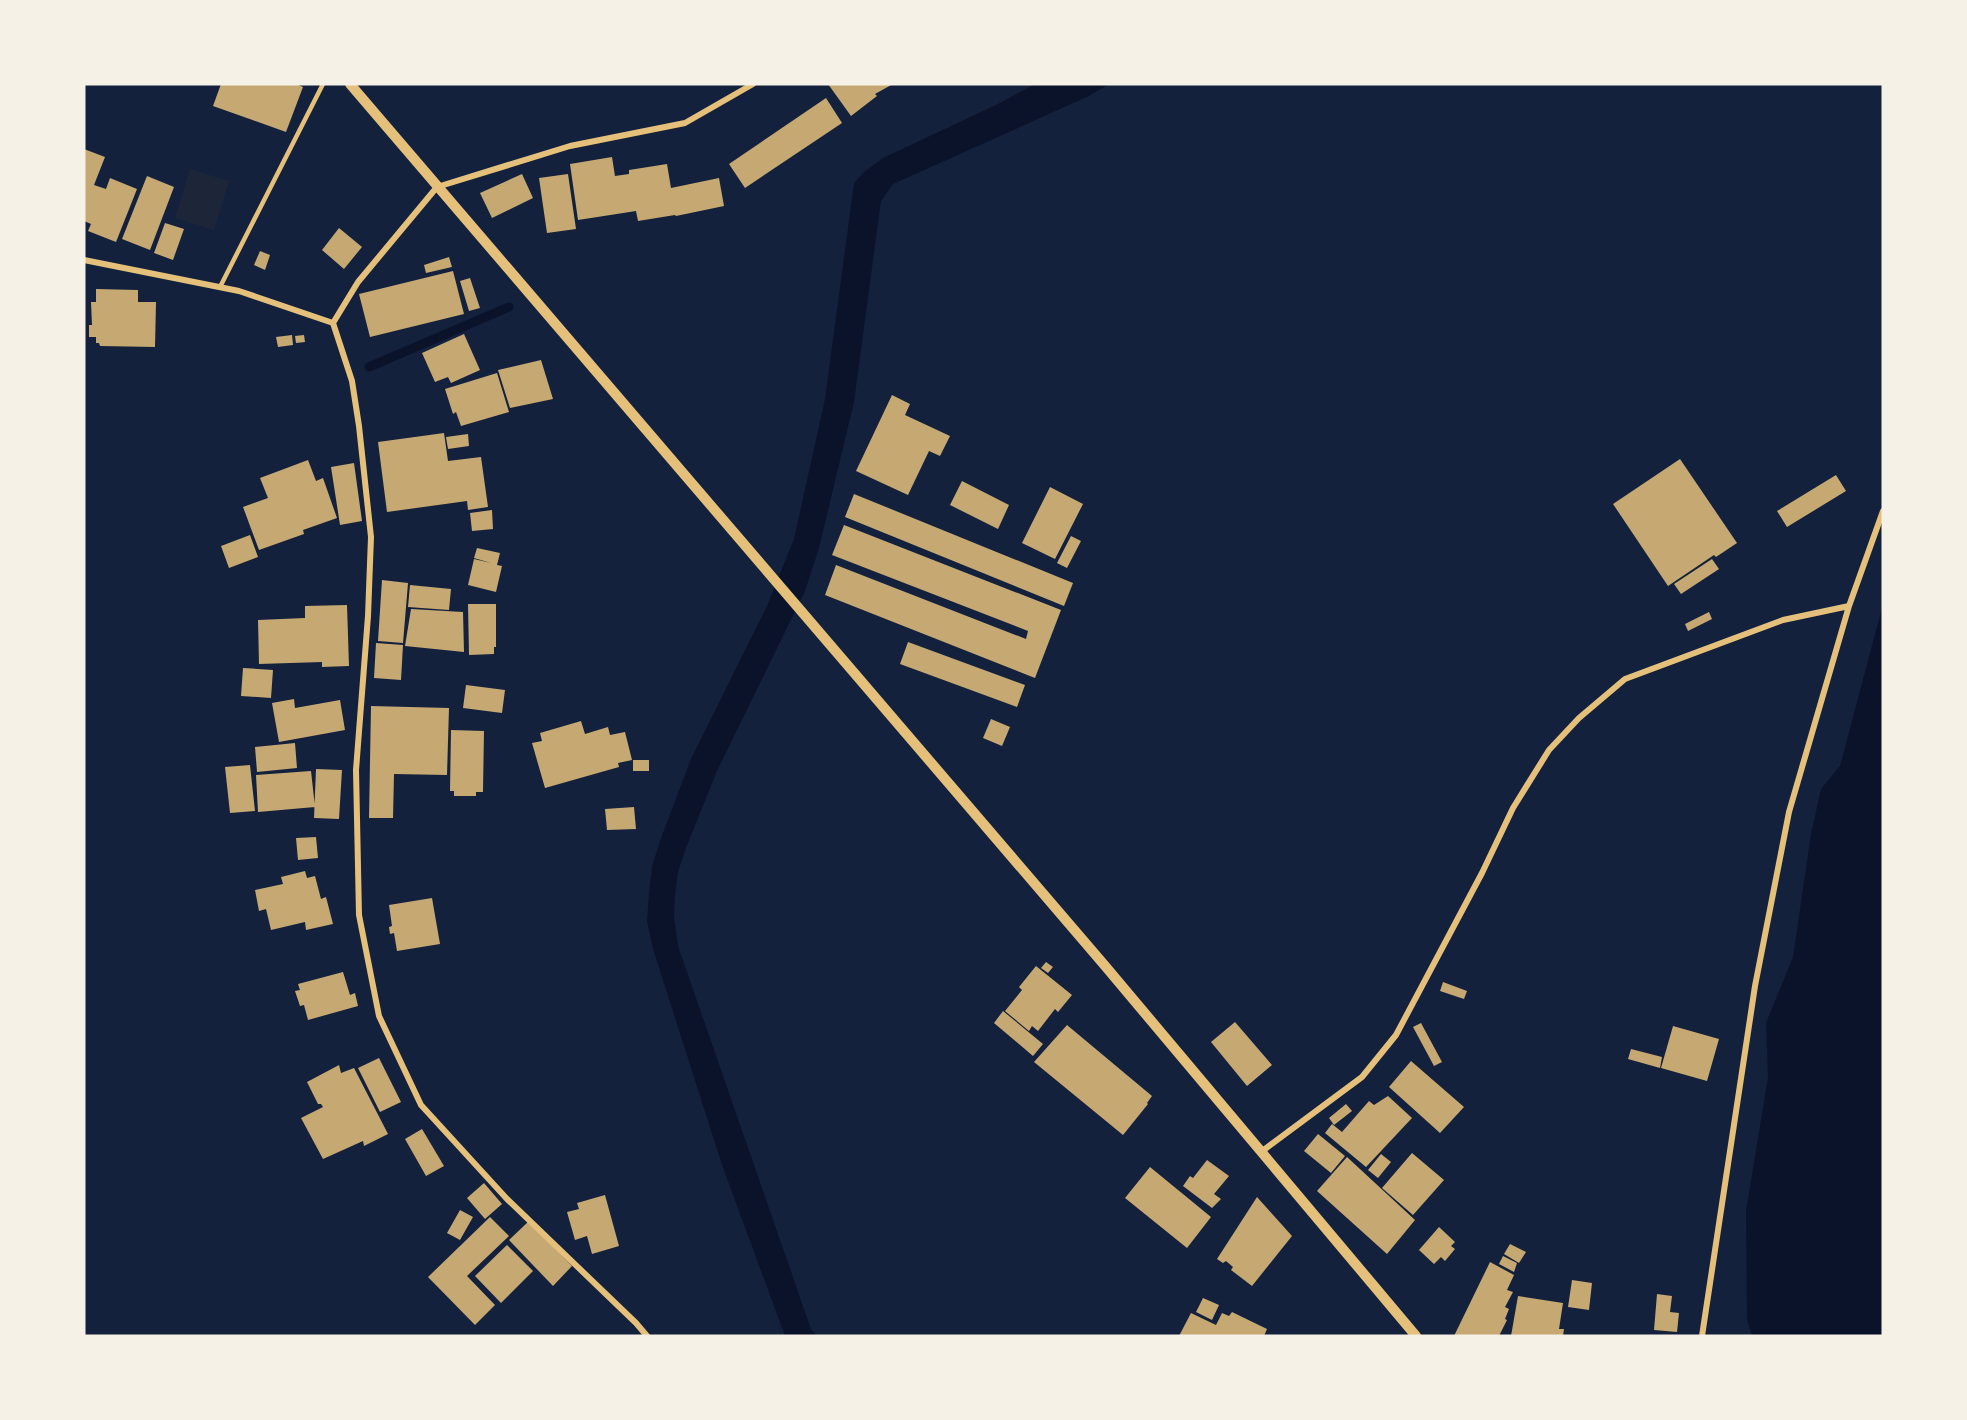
<svg xmlns="http://www.w3.org/2000/svg" width="1967" height="1420" font-family="Commissioner,sans-serif">
  <style>
    .green { fill: #1d2539 }
    .water { fill: #0b132b }
    .lines { fill: none; stroke-linecap: round; stroke-linejoin: round }
    .stream { stroke: #0b132b; stroke-width: 9 }
    .building { fill: #c6a872 }
    .service { stroke: #e5c07b; stroke-width: 4.5 }
    .minor { stroke: #e5c07b; stroke-width: 6 }
    .tertiary { stroke: #e5c07b; stroke-width: 10 }
  </style>
  <rect width="100%" height="100%" fill="#14213d"/>
  <path class="green" d="M 190,169 L 229,181 L 214,230 L 175,218 Z"/>
  <path class="water" d="M 1109,84 L 1089,96 L 893,184 L 881,201 L 854,402 L 819,548 L 805,591 L 717,771 L 686,848 L 678,872 L 675,895 L 674,917 L 678,946 L 811,1329 L 817,1336 L 785,1336 L 722,1165 L 653,949 L 647,921 L 649,894 L 652,866 L 661,838 L 691,759 L 767,606 L 794,539 L 825,399 L 854,183 L 864,172 L 883,158 L 998,104 L 1033,85 Z
    M 1883,604 L 1883,1336 L 1752,1336 L 1747,1319 L 1746,1211 L 1768,1077 L 1766,1023 L 1793,957 L 1811,834 L 1821,789 L 1840,766 Z"/>
  <g class="lines">
    <path class="stream" d="M 369,367 L 509,307"/>
  </g>
  <path class="building" d="M 221,84 L 296,84 L 303,87 L 286,132 L 213,106 Z
    M 828,84 L 893,84 L 875,94 L 877,96 L 851,116 Z
    M 826,98 L 842,123 L 745,188 L 729,164 Z
    M 84,149 L 105,157 L 94,185 L 106,189 L 110,178 L 137,189 L 116,242 L 88,231 L 91,224 L 84,221 Z
    M 612,157 L 615,176 L 629,174 L 629,170 L 667,164 L 671,188 L 719,178 L 724,206 L 676,216 L 675,215 L 638,221 L 636,211 L 578,220 L 570,164 Z
    M 522,174 L 533,198 L 492,218 L 480,193 Z
    M 568,174 L 576,229 L 547,233 L 539,178 Z
    M 147,176 L 174,187 L 150,250 L 122,239 Z
    M 165,223 L 184,229 L 173,260 L 154,253 Z
    M 339,228 L 362,247 L 344,269 L 322,250 Z
    M 260,251 L 270,255 L 265,270 L 254,265 Z
    M 449,257 L 452,267 L 426,273 L 424,265 Z
    M 453,271 L 464,314 L 370,337 L 359,294 Z
    M 470,278 L 480,308 L 469,311 L 460,281 Z
    M 96,289 L 138,290 L 138,302 L 156,302 L 155,347 L 100,346 L 99,343 L 96,343 L 96,337 L 89,337 L 89,325 L 92,325 L 91,302 L 96,302 Z
    M 464,334 L 480,370 L 451,383 L 448,377 L 435,382 L 422,353 Z
    M 292,335 L 293,345 L 278,347 L 276,337 Z
    M 304,335 L 305,342 L 296,343 L 295,336 Z
    M 541,360 L 553,399 L 510,408 L 498,370 Z
    M 497,373 L 509,412 L 461,426 L 456,412 L 453,414 L 445,389 Z
    M 892,395 L 910,404 L 905,415 L 950,436 L 940,456 L 929,451 L 908,495 L 856,471 Z
    M 444,433 L 448,461 L 481,457 L 488,507 L 468,510 L 467,501 L 387,512 L 378,442 Z
    M 468,434 L 469,446 L 448,449 L 446,437 Z
    M 1680,459 L 1737,543 L 1716,557 L 1714,555 L 1668,586 L 1613,504 Z
    M 308,460 L 316,481 L 323,478 L 337,518 L 303,530 L 304,534 L 259,550 L 243,507 L 268,498 L 260,478 Z
    M 354,463 L 362,521 L 340,525 L 331,467 Z
    M 1836,475 L 1846,491 L 1787,527 L 1777,511 Z
    M 962,481 L 1009,505 L 998,529 L 950,505 Z
    M 1050,487 L 1083,504 L 1055,559 L 1022,543 Z
    M 854,494 L 1073,583 L 1064,606 L 845,517 Z
    M 492,510 L 493,529 L 472,531 L 470,513 Z
    M 844,525 L 1061,610 L 1035,678 L 825,595 L 836,565 L 1026,639 L 1028,631 L 832,555 Z
    M 250,535 L 258,557 L 229,568 L 221,546 Z
    M 1071,536 L 1081,541 L 1067,568 L 1057,563 Z
    M 477,548 L 500,553 L 497,565 L 502,566 L 496,592 L 468,585 L 474,559 L 491,563 L 474,558 Z
    M 1712,559 L 1719,569 L 1681,594 L 1674,584 Z
    M 382,580 L 408,583 L 403,643 L 378,641 Z
    M 410,585 L 451,589 L 449,610 L 408,607 Z
    M 468,604 L 496,604 L 496,647 L 494,647 L 494,654 L 469,655 Z
    M 347,605 L 349,666 L 322,667 L 322,662 L 259,664 L 258,620 L 305,618 L 305,606 Z
    M 411,609 L 463,612 L 464,652 L 405,646 Z
    M 1709,612 L 1712,619 L 1688,631 L 1685,624 Z
    M 908,642 L 1025,685 L 1017,707 L 900,664 Z
    M 376,643 L 403,645 L 401,680 L 374,678 Z
    M 243,668 L 273,670 L 271,698 L 241,696 Z
    M 466,685 L 505,690 L 502,713 L 463,708 Z
    M 294,699 L 295,708 L 340,700 L 345,730 L 279,742 L 272,703 Z
    M 371,706 L 449,708 L 447,775 L 394,774 L 393,818 L 369,818 Z
    M 991,719 L 1010,727 L 1002,746 L 983,738 Z
    M 581,721 L 585,734 L 608,727 L 610,735 L 625,732 L 632,760 L 618,763 L 619,767 L 545,788 L 532,743 L 542,741 L 540,733 Z
    M 451,730 L 484,731 L 483,792 L 476,792 L 476,796 L 454,796 L 454,791 L 450,791 Z
    M 295,743 L 297,768 L 257,772 L 255,747 Z
    M 633,760 L 649,760 L 649,771 L 633,771 Z
    M 250,765 L 255,811 L 230,813 L 225,767 Z
    M 316,769 L 342,770 L 339,819 L 314,818 Z
    M 311,771 L 315,807 L 258,812 L 256,775 Z
    M 634,807 L 636,829 L 607,830 L 605,809 Z
    M 316,837 L 318,858 L 298,860 L 296,838 Z
    M 305,871 L 307,878 L 315,876 L 321,899 L 326,897 L 333,924 L 306,930 L 305,922 L 271,930 L 266,909 L 259,911 L 255,890 L 283,884 L 281,877 Z
    M 432,898 L 440,944 L 397,951 L 394,933 L 390,934 L 389,927 L 392,926 L 389,905 Z
    M 1046,962 L 1053,967 L 1048,973 L 1041,968 Z
    M 1036,966 L 1072,995 L 1058,1012 L 1055,1009 L 1038,1031 L 1032,1026 L 1029,1031 L 1005,1011 L 1022,990 L 1019,987 Z
    M 343,972 L 350,995 L 355,993 L 358,1006 L 308,1020 L 304,1005 L 300,1006 L 295,991 L 300,990 L 298,984 Z
    M 1443,982 L 1467,991 L 1464,999 L 1440,991 Z
    M 1003,1011 L 1043,1044 L 1033,1056 L 994,1023 Z
    M 1235,1022 L 1272,1065 L 1247,1086 L 1211,1042 Z
    M 1421,1023 L 1442,1062 L 1434,1066 L 1413,1027 Z
    M 1067,1025 L 1152,1096 L 1147,1103 L 1148,1104 L 1123,1135 L 1034,1062 Z
    M 1673,1026 L 1719,1039 L 1707,1081 L 1661,1068 Z
    M 1631,1049 L 1662,1057 L 1660,1068 L 1628,1059 Z
    M 379,1058 L 401,1102 L 380,1112 L 358,1068 Z
    M 1411,1061 L 1464,1107 L 1440,1133 L 1389,1087 Z
    M 339,1065 L 341,1073 L 354,1068 L 388,1134 L 364,1146 L 363,1141 L 323,1159 L 301,1118 L 323,1107 L 321,1104 L 318,1104 L 307,1082 Z
    M 1388,1096 L 1412,1118 L 1366,1167 L 1325,1133 L 1332,1124 L 1342,1132 L 1369,1101 L 1374,1105 Z
    M 1346,1104 L 1352,1111 L 1334,1125 L 1329,1118 Z
    M 422,1129 L 444,1166 L 426,1176 L 405,1139 Z
    M 1318,1134 L 1345,1156 L 1331,1173 L 1304,1151 Z
    M 1412,1153 L 1444,1180 L 1413,1215 L 1382,1188 Z
    M 1381,1154 L 1391,1162 L 1378,1178 L 1368,1170 Z
    M 1347,1157 L 1415,1220 L 1387,1254 L 1317,1191 Z
    M 1207,1160 L 1229,1176 L 1214,1194 L 1221,1199 L 1212,1208 L 1183,1186 L 1190,1176 L 1193,1178 Z
    M 1150,1167 L 1211,1217 L 1187,1248 L 1125,1198 Z
    M 484,1183 L 502,1204 L 485,1219 L 467,1198 Z
    M 605,1195 L 619,1246 L 592,1254 L 587,1236 L 575,1240 L 567,1212 L 579,1209 L 577,1203 Z
    M 1257,1197 L 1292,1236 L 1252,1286 L 1231,1270 L 1233,1267 L 1226,1261 L 1223,1263 L 1217,1259 Z
    M 460,1210 L 473,1217 L 460,1240 L 447,1233 Z
    M 490,1217 L 509,1236 L 467,1276 L 495,1305 L 475,1325 L 428,1277 Z
    M 529,1221 L 572,1266 L 553,1286 L 509,1240 Z
    M 1439,1227 L 1455,1242 L 1451,1246 L 1455,1249 L 1445,1261 L 1441,1257 L 1434,1264 L 1419,1250 Z
    M 1510,1244 L 1526,1252 L 1519,1263 L 1504,1254 Z
    M 507,1245 L 533,1271 L 501,1303 L 475,1276 Z
    M 1503,1256 L 1517,1263 L 1514,1272 L 1499,1264 Z
    M 1490,1262 L 1514,1275 L 1507,1290 L 1513,1292 L 1505,1307 L 1509,1309 L 1505,1319 L 1507,1320 L 1499,1336 L 1454,1336 Z
    M 1572,1280 L 1592,1283 L 1589,1310 L 1568,1307 Z
    M 1657,1294 L 1672,1296 L 1670,1312 L 1679,1313 L 1677,1332 L 1654,1330 Z
    M 1518,1296 L 1563,1303 L 1559,1329 L 1564,1329 L 1563,1336 L 1511,1336 Z
    M 1203,1298 L 1219,1305 L 1212,1320 L 1196,1312 Z
    M 1232,1312 L 1267,1329 L 1264,1336 L 1179,1336 L 1191,1313 L 1216,1325 L 1222,1313 L 1229,1316 Z"/>
  <g class="lines">
    <path class="service" d="M 220,287 L 323,84"/>
    <path class="minor" d="M 84,260 L 239,291 L 333,323
      M 1261,1152 L 1362,1077 L 1396,1035 L 1482,873 L 1513,808 L 1549,750 L 1579,718 L 1625,679 L 1783,620 L 1849,606
      M 647,1336 L 636,1323 L 507,1199 L 421,1105 L 379,1016 L 359,915 L 356,770 L 368,616 L 371,537 L 359,426 L 352,381 L 333,323 L 358,282 L 437,187 L 570,146 L 685,123 L 753,84
      M 1702,1336 L 1755,986 L 1789,812 L 1849,606 L 1883,511"/>
    <path class="tertiary" d="M 350,84 L 1106,967 L 1416,1336"/>
  </g>
  <rect width="1967" height="1420" fill="none" stroke="#f6f1e7" stroke-width="171"/>
</svg>
